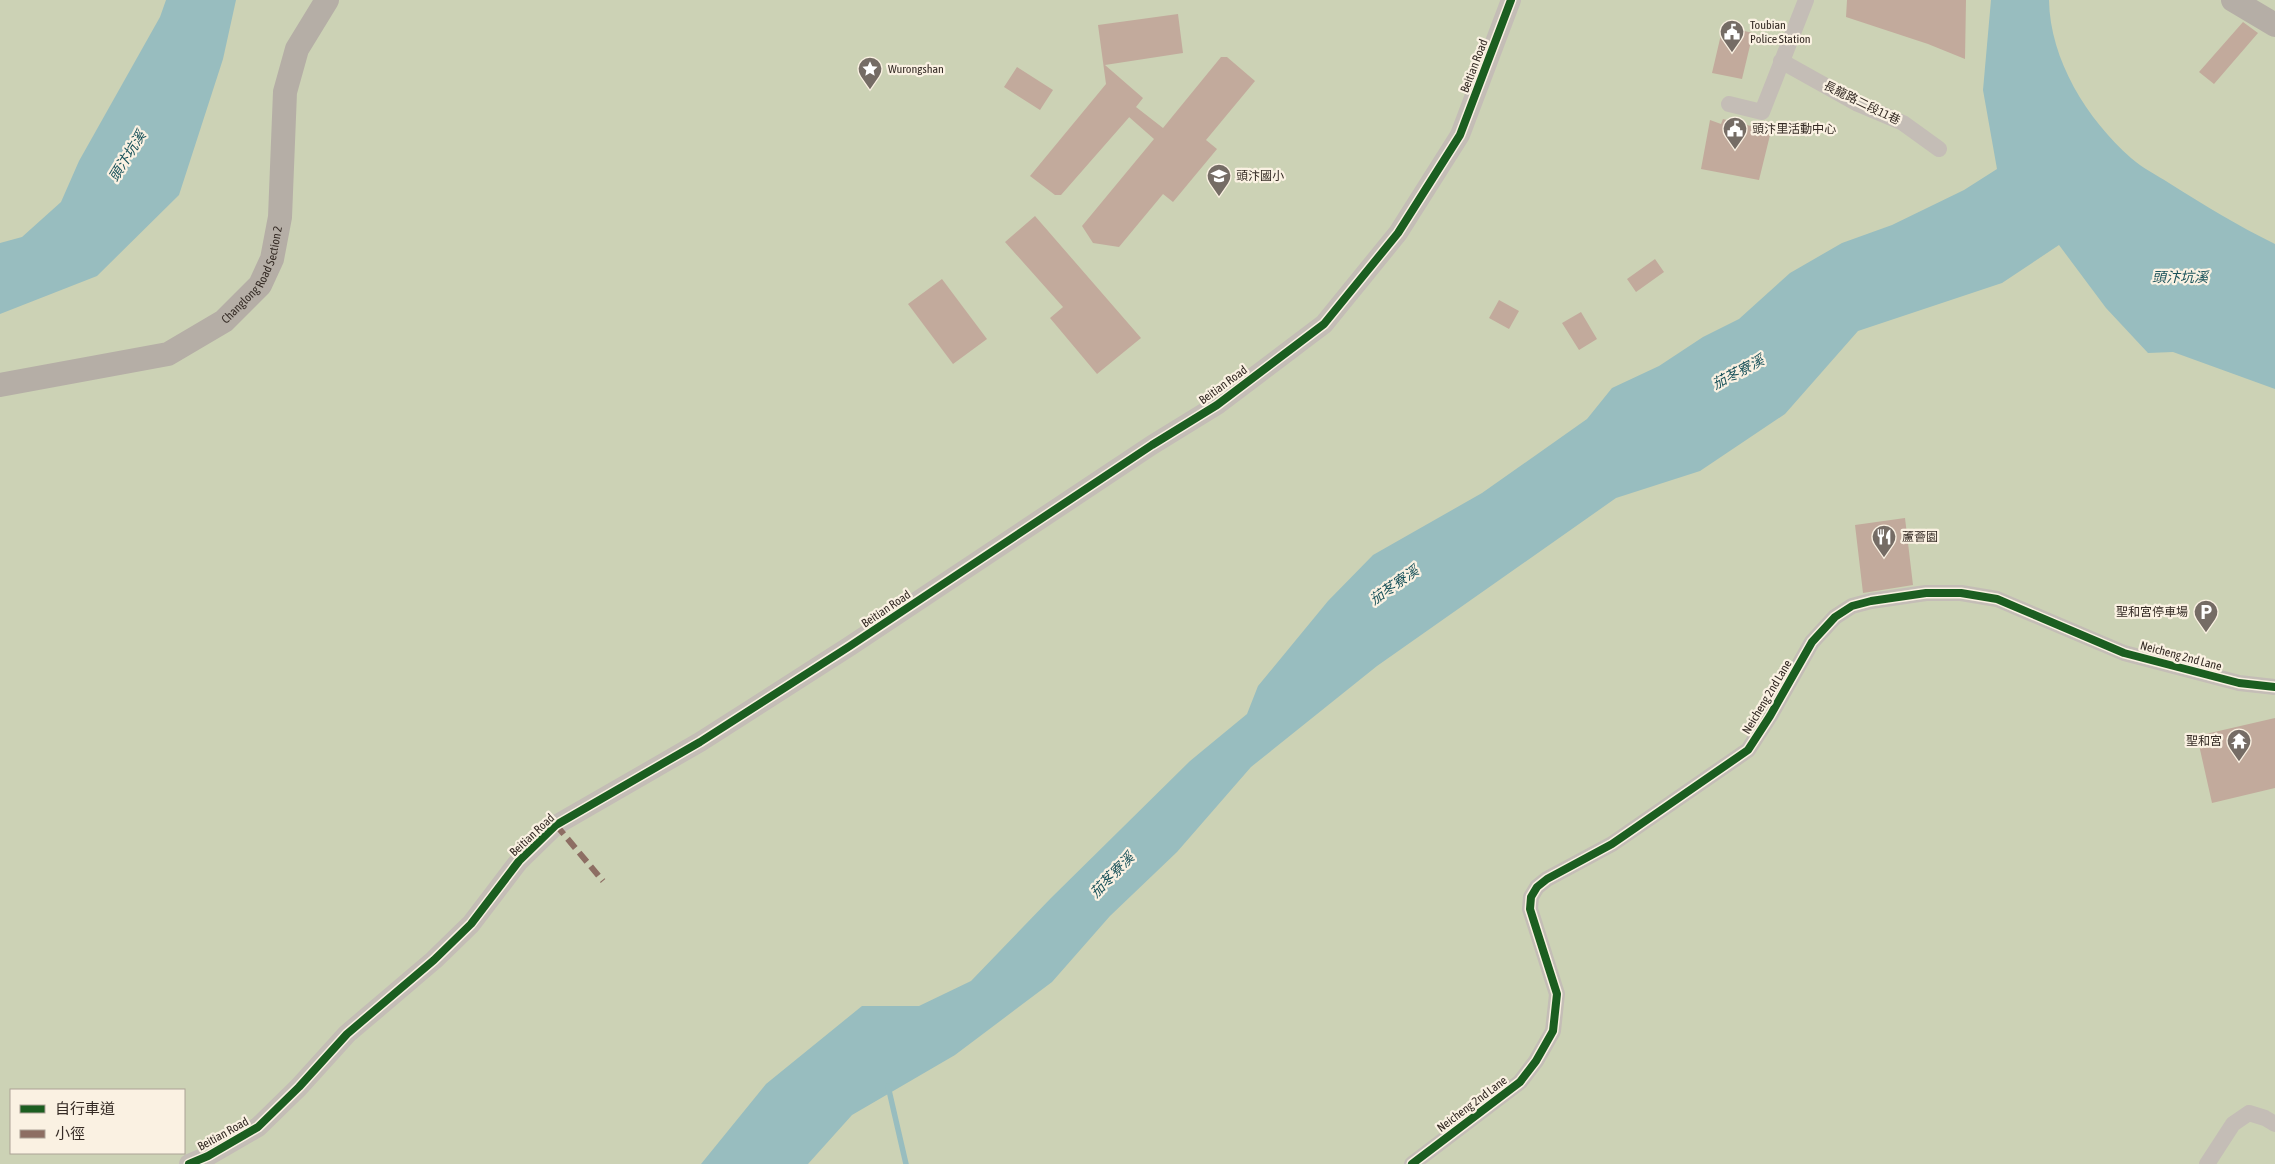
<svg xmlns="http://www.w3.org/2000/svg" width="2275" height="1164" font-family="'Asap Condensed','Noto Sans TC',sans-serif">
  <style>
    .green { fill: #ccd2b5; fill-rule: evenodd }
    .water { fill: #98bdbf }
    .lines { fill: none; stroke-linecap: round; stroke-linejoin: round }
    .stream { stroke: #98bdbf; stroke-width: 5.5 }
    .building { fill: #c2aa9c }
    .minor { stroke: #c4bdb6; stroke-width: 16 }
    .tertiary { stroke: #c4bdb6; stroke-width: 20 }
    .secondary { stroke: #b5aea6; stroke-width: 24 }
    .quiet { stroke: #8d6e63; stroke-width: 6; stroke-dasharray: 12 6; stroke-linecap: butt }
    .cycleway-casing { stroke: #faf1e2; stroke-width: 11 }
    .cycleway { stroke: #1b5e20; stroke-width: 8 }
    .labels { text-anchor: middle; stroke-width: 4.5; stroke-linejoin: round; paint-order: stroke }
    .poi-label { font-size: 12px; fill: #352b25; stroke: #faf1e2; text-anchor: start }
    .street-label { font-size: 12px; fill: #352b25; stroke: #faf1e2 }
    .water-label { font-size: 14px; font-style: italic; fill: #185159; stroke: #faf1e2 }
  </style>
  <rect width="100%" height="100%" fill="#ede6dc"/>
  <path class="green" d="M 0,0 L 2275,0 L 2275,1164 L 0,1164 ZM 11,1090 L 184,1090 L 184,1153 L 11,1153 Z"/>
  <path class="water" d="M 166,0 L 236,0 L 223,59 L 179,195 L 97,276 L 0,314 L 0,243 L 22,237 L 61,202 L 79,161 L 160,17 Z
    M 1991,0 L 2049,0 C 2050,60 2087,119 2131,158 C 2142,168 2157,175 2169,183 C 2204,205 2238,226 2275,244 L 2275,389 L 2173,352 L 2148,353 L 2106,308 L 2059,245 L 2002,283 L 1858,331 L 1785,414 L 1700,471 L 1616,498 L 1377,666 L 1251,767 L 1177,852 L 1110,916 L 1052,982 L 955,1055 L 852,1115 L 808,1164 L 701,1164 L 766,1084 L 862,1006 L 919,1006 L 971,981 L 1051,898 L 1190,761 L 1247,714 L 1258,686 L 1328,601 L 1373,555 L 1482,493 L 1587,419 L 1612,388 L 1659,366 L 1703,337 L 1739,319 L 1790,273 L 1842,243 L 1892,225 L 1964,190 L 1997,169 L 1983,90 Z"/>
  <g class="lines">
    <path class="stream" d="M 888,1086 L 906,1164"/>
  </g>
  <path class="building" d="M 1847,0 L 1966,0 L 1965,59 L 1928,44 L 1846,17 Z
    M 1178,14 L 1183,53 L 1105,65 L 1143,98 L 1136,107 L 1163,128 L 1221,57 L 1227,57 L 1255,81 L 1206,140 L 1217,149 L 1173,202 L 1163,194 L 1119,247 L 1093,243 L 1082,226 L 1154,139 L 1129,117 L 1132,114 L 1061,195 L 1055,195 L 1030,176 L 1106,84 L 1098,25 Z
    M 2243,22 L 2258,33 L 2214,84 L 2199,72 Z
    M 1723,26 L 1753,33 L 1742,79 L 1712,73 Z
    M 1017,67 L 1053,90 L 1040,110 L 1004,87 Z
    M 1723,119 L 1771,131 L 1759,180 L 1701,169 L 1710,120 L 1721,124 Z
    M 1035,216 L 1141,338 L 1097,374 L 1050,318 L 1063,307 L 1005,242 Z
    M 1655,259 L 1664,272 L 1636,292 L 1627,279 Z
    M 942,279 L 987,339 L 953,364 L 908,304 Z
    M 1499,300 L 1519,311 L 1509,329 L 1489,318 Z
    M 1581,312 L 1597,339 L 1579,350 L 1562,323 Z
    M 1905,518 L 1913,585 L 1863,593 L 1855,525 Z
    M 2275,718 L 2275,788 L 2212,803 L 2197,736 Z"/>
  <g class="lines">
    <path class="minor" d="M 1781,61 L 1858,104 L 1903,123 L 1939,149
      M 1729,104 L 1762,112 L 1806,0
      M 1412,1164 L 1520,1082 L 1536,1061 L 1553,1031 L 1557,994 L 1530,909 L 1531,897 L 1537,887 L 1547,879 L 1612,844 L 1748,750 L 1770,716 L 1812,642 L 1835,617 L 1852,606 L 1871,601 L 1926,593 L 1961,593 L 1997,599 L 2124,653 L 2239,683 L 2275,687
      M 2207,1164 L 2233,1124 L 2249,1113 L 2265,1118 L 2275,1124"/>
    <path class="tertiary" d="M 189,1164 L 208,1156 L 258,1127 L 299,1087 L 347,1034 L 434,960 L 471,924 L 519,861 L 556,825 L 700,742 L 850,646 L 1152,445 L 1217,405 L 1324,324 L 1398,233 L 1460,135 L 1511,0"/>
    <g class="secondary">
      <path d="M 2233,0 L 2275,25"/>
      <path id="s1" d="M 0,385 L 168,354 L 224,321 L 260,285 L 272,259 L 280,217 L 285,92 L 297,49 L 327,0"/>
    </g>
    <path class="quiet" d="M 556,825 L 603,881"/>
    <defs>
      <path id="cycleway" d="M 189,1164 L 208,1156 L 258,1127 L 299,1087 L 347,1034 L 434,960 L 471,924 L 519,861 L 556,825 L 700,742 L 850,646 L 1152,445 L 1217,405 L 1324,324 L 1398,233 L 1460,135 L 1511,0
        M 1412,1164 L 1520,1082 L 1536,1061 L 1553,1031 L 1557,994 L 1530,909 L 1531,897 L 1537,887 L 1547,879 L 1612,844 L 1748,750 L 1770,716 L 1812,642 L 1835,617 L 1852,606 L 1871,601 L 1926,593 L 1961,593 L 1997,599 L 2124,653 L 2239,683 L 2275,687"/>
    </defs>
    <use href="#cycleway" class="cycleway-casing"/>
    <use href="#cycleway" class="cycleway"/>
  </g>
  <defs>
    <symbol id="civic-pin" viewBox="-11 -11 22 30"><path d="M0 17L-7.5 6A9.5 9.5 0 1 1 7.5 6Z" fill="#756c65" stroke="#faf1e2"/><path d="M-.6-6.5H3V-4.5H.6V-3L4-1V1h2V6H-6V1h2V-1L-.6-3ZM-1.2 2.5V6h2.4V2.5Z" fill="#fff"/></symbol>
    <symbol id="sight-pin" viewBox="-11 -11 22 30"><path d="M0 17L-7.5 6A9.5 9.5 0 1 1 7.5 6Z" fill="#756c65" stroke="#faf1e2"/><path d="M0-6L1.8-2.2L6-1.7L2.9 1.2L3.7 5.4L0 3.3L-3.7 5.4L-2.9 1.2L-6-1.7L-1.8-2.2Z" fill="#fff"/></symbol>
    <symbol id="school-pin" viewBox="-11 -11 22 30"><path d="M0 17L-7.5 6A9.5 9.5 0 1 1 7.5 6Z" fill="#756c65" stroke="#faf1e2"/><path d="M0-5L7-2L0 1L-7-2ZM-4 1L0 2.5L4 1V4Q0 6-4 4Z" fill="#fff"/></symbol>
    <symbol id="restaurant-pin" viewBox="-11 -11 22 30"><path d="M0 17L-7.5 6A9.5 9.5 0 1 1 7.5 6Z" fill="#756c65" stroke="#faf1e2"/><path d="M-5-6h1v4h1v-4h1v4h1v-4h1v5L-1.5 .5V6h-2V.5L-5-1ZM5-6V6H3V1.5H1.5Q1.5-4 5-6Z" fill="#fff"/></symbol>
    <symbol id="parking-pin" viewBox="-11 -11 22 30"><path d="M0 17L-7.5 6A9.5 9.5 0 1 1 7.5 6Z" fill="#756c65" stroke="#faf1e2"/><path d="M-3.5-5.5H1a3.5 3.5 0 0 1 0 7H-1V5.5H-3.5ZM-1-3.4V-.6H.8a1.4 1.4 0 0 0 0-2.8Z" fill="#fff"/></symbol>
    <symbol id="temple-pin" viewBox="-11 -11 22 30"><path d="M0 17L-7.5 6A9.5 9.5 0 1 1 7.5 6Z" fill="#756c65" stroke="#faf1e2"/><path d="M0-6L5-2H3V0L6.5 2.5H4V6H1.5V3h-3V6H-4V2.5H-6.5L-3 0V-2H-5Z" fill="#fff"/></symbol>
  </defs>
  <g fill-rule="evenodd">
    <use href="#civic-pin" x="1718" y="18" width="28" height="38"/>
    <use href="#sight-pin" x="856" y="55" width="28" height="38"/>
    <use href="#civic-pin" x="1721" y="115" width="28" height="38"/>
    <use href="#school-pin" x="1205" y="162" width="28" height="38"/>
    <use href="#restaurant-pin" x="1870" y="523" width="28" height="38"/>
    <use href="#parking-pin" x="2192" y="598" width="28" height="38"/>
    <use href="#temple-pin" x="2225" y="727" width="28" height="38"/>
  </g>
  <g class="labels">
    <g class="poi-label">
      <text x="1750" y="29">Toubian<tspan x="1750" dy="14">Police Station</tspan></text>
      <text x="888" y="73">Wurongshan</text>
      <text x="1752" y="133">頭汴里活動中心</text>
      <text x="1236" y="180">頭汴國小</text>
      <text x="1902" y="541">蘆薈園</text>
      <text x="2188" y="616" text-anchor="end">聖和宮停車場</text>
      <text x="2222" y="745" text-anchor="end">聖和宮</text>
    </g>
    <g class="street-label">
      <text transform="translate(1474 66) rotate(-69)" y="4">Beitian Road</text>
      <text transform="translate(1862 103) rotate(26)" y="4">長龍路二段11巷</text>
      <text dy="4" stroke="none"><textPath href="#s1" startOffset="292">Changlong Road Section 2</textPath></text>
      <text transform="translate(1223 385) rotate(-36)" y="4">Beitian Road</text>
      <text transform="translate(886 609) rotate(-34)" y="4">Beitian Road</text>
      <text transform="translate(2181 656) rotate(15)" y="4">Neicheng 2nd Lane</text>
      <text transform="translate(1767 697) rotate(-59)" y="4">Neicheng 2nd Lane</text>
      <text transform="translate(532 835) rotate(-43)" y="4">Beitian Road</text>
      <text transform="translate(1472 1104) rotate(-37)" y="4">Neicheng 2nd Lane</text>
      <text transform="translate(223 1134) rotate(-29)" y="4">Beitian Road</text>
    </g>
    <g class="water-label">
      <text transform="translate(127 156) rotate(-58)" y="5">頭汴坑溪</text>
      <text x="2180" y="282">頭汴坑溪</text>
      <text transform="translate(1738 372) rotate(-28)" y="5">茄苳寮溪</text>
      <text transform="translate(1394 585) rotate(-35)" y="5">茄苳寮溪</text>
      <text transform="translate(1112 875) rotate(-46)" y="5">茄苳寮溪</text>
    </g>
  </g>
  <rect x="10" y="1089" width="175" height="65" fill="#faf1e2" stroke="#aba296"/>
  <rect x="20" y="1105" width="25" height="8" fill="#1b5e20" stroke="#aba296"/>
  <text x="55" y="1114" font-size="15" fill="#352b25">自行車道</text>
  <rect x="20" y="1130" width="25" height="8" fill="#8d6e63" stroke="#aba296"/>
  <text x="55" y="1139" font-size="15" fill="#352b25">小徑</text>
</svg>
